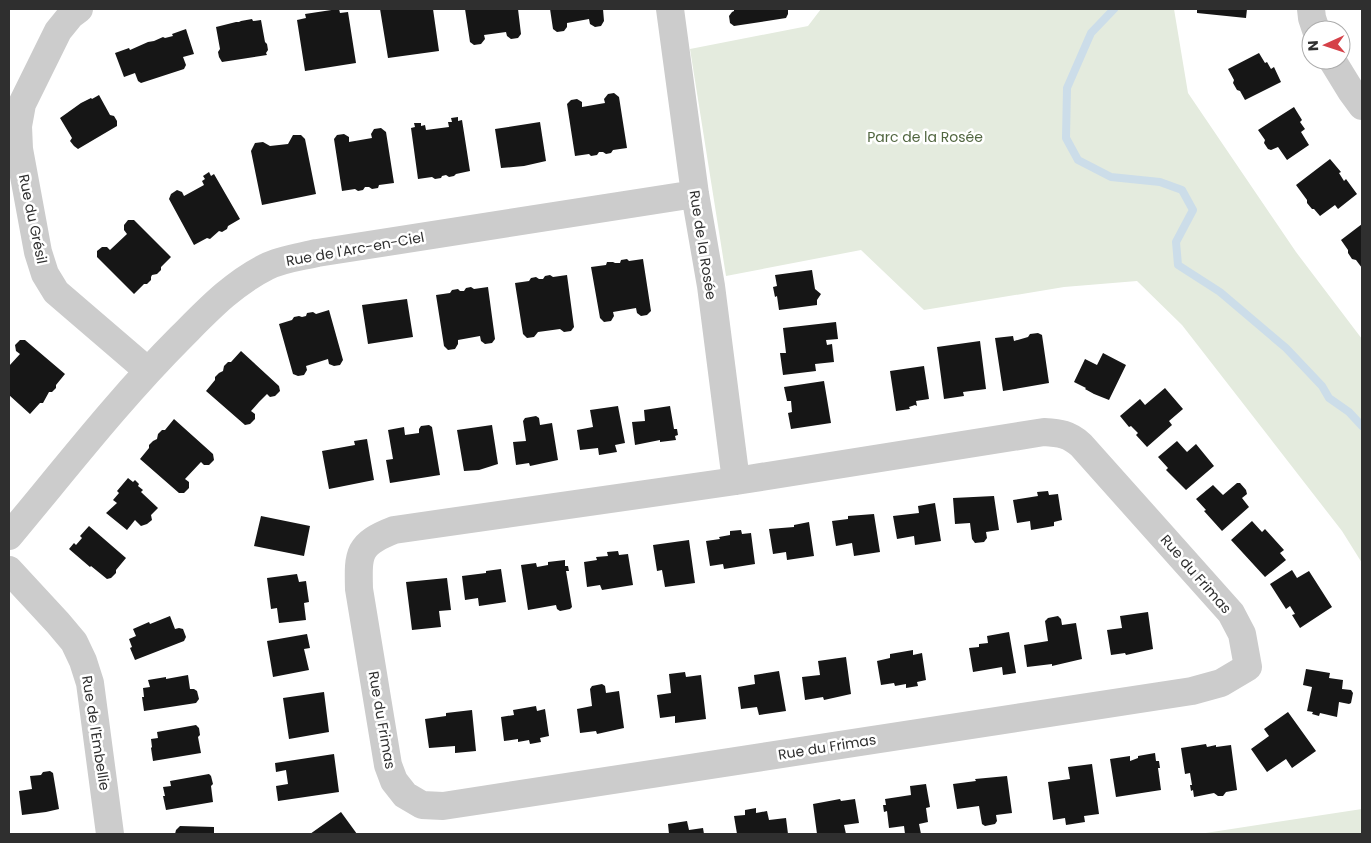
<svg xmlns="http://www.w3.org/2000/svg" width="1371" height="843" font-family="Poppins,sans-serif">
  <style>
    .green { fill: #e4ebde }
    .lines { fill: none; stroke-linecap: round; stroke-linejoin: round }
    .stream { stroke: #ccdde9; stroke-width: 8 }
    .building { fill: #161616 }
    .street { stroke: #ccc; stroke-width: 28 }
    .labels { text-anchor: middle; stroke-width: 5; stroke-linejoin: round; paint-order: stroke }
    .park-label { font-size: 14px; fill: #516640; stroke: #fff }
    .street-label { font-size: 14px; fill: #2f2f2f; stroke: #fff }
  </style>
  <rect width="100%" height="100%" fill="#fff"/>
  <path class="green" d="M 821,9 L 1174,9 L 1188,93 L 1296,252 L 1362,339 L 1362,563 L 1342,531 L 1182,325 L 1137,281 L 1064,287 L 924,310 L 861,250 L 726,276 L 690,49 L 808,26 Z
    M 1362,809 L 1362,834 L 1199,834 Z"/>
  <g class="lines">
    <path class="stream" d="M 1114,9 L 1091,33 L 1067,88 L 1066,138 L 1078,160 L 1111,177 L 1160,182 L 1182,190 L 1193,210 L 1176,242 L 1178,265 L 1220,292 L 1286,348 L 1322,386 L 1329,398 L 1349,412 L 1362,426"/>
  </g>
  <path class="building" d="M 338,9 L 339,9 L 340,13 L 348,12 L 356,63 L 305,71 L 297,20 L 306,18 L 305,14 Z
    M 380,9 L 433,9 L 439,51 L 388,58 Z
    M 465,9 L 518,9 L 521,34 L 518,38 L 511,39 L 507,36 L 506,32 L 484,35 L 485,39 L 481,44 L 474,45 L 470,42 Z
    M 550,9 L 603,9 L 604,21 L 601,26 L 595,27 L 590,24 L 589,19 L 567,23 L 567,27 L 564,31 L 557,32 L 553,29 Z
    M 734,9 L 788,9 L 788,14 L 786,18 L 734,26 L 730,23 L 729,16 L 732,12 L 734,11 Z
    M 1197,9 L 1247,9 L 1246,18 L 1197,13 Z
    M 252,19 L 253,21 L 261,20 L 265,42 L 267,44 L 268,50 L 266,53 L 267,55 L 222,62 L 219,57 L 218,52 L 220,49 L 216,27 L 236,22 L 239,22 L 241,21 Z
    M 186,29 L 194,54 L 183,57 L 186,65 L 184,69 L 141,83 L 138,81 L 135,73 L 124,77 L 115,53 L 129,48 L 130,50 L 148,42 L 154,41 L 163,37 L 165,38 L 173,36 L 172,34 Z
    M 1259,53 L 1265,63 L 1267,62 L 1271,69 L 1274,67 L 1281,82 L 1245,100 L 1240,91 L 1237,90 L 1233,83 L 1234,80 L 1228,69 Z
    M 614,93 L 619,97 L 627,148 L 613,150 L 611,153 L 606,154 L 603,152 L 599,152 L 597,155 L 591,156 L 589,154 L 575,156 L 567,104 L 571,100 L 577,99 L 582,102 L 582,107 L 605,103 L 604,99 L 608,94 Z
    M 99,95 L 110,115 L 114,116 L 117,121 L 117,126 L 78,149 L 74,146 L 70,141 L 72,138 L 60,118 L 81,103 L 91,98 L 92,99 Z
    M 1294,107 L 1302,120 L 1300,122 L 1305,129 L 1301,132 L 1309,145 L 1287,160 L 1278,147 L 1271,150 L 1268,149 L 1264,143 L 1265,140 L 1258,130 Z
    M 458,117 L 458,121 L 462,120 L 470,171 L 456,174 L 454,176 L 449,177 L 446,175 L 442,176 L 441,178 L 435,179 L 432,177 L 418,179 L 411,128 L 415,127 L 414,123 L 421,123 L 421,126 L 425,125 L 426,130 L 449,127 L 448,122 L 452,122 L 451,118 Z
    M 540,122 L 546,161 L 524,166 L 501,168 L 495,129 Z
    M 381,128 L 386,132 L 394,183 L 379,185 L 378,188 L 372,189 L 369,187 L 365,187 L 363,190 L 358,191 L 355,189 L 342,191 L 334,139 L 337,135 L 344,134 L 349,137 L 349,142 L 372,138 L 371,134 L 374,129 Z
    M 293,135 L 301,135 L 305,139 L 316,194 L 262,205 L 251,151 L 255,143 L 263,142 L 270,146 L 288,144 Z
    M 1330,159 L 1341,172 L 1339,173 L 1344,181 L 1346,179 L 1357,194 L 1338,209 L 1335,205 L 1320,216 L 1314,209 L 1312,209 L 1307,203 L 1307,200 L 1296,185 Z
    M 209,172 L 211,176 L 214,174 L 240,219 L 228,226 L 227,229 L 222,232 L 219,231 L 210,239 L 207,238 L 194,245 L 169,199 L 171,194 L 177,190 L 182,192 L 184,196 L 204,185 L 202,181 L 205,179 L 203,176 Z
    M 128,220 L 134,220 L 171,257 L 161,267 L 161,270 L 157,274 L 152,275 L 151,277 L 151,280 L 147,284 L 144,284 L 134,294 L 97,257 L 97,251 L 102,247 L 107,247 L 110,250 L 127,234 L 124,230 L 124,225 Z
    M 1362,224 L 1362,268 L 1356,260 L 1352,259 L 1348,253 L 1348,250 L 1341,240 Z
    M 627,259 L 629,261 L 643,259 L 651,311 L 647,315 L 641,316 L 637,313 L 636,308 L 613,312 L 614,316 L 611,321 L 604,322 L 600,318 L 591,267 L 606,265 L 607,262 L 613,262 L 615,263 L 620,263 L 621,260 Z
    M 812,270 L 815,289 L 821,294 L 817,300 L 817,305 L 779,310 L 777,296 L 775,297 L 773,287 L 777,286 L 775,275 Z
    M 550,275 L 553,277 L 567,275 L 574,327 L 571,331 L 564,332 L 560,329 L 538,332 L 534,337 L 527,338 L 523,334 L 515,283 L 529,281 L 531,278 L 536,277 L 539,279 L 543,279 L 545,276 Z
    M 471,287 L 474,289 L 488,287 L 495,339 L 492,343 L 485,344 L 481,341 L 480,336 L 458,340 L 458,344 L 455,349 L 448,350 L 444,346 L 436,295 L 450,293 L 452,290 L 458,289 L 460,291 L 464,291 L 466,288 Z
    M 407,299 L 413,337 L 368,344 L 362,305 Z
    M 329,310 L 343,360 L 340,365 L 334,366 L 329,364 L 328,359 L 306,366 L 307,370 L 304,375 L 298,376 L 293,374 L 279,324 L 292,320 L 294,317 L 299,316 L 302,317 L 306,316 L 307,313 L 313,312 L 316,314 Z
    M 836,322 L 838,339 L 826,340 L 827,345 L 832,344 L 834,362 L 815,364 L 816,371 L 783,375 L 780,353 L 786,353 L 783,328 Z
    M 1038,333 L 1042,335 L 1049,383 L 1003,391 L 995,338 L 1013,336 L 1014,341 L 1028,337 L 1030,334 Z
    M 20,340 L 25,340 L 65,374 L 56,385 L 56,388 L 52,392 L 49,392 L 43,403 L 40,403 L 30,414 L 9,395 L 9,366 L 20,354 L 16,351 L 15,345 Z
    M 980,341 L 986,389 L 963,392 L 964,396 L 944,399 L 937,347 Z
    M 241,351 L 279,386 L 280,391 L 275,396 L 270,397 L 267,394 L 259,402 L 251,411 L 255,414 L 255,419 L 250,424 L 245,425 L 206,391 L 215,380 L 215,377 L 219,373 L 223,371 L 224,366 L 228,362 L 231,362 Z
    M 1103,353 L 1126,365 L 1109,400 L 1094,394 L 1085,389 L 1086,388 L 1074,382 L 1085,359 L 1097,365 Z
    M 924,366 L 929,399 L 916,401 L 917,406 L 915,405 L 909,407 L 910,409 L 896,411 L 890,371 Z
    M 824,381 L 831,423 L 791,429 L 788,413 L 792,412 L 791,401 L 787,401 L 784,387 Z
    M 1165,388 L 1183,409 L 1169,421 L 1172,425 L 1147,447 L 1136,435 L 1138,433 L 1131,426 L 1129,427 L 1120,416 L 1140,399 L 1145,405 Z
    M 618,406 L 625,443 L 615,445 L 617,452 L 599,455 L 598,448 L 580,450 L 577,430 L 593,427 L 590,410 Z
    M 670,406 L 674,429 L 677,429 L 678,435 L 675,436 L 676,440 L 660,442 L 660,440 L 635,445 L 632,422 L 645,421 L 644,410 Z
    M 536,416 L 539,418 L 540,425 L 552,423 L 558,460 L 530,466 L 529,463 L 516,465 L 513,442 L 526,441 L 523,421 L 525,418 Z
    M 174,419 L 213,454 L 214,460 L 209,465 L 204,465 L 201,462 L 185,479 L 189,482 L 189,488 L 184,493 L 179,493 L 140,459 L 149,448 L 149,445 L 153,441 L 157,439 L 158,434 L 162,430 L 165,430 Z
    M 429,425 L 432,427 L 440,475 L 390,483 L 386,460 L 393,459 L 388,430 L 404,427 L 405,435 L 419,433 L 419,429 L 421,426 Z
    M 492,425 L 498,464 L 479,470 L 464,471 L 457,430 Z
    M 367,439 L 374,480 L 329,489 L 322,451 L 355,445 L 354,441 Z
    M 1177,441 L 1187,452 L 1196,444 L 1214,466 L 1186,490 L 1166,470 L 1168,468 L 1158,457 Z
    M 128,478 L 133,482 L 135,480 L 139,484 L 138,486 L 143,490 L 141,492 L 158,508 L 151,515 L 152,520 L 147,524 L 141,526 L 135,520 L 127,530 L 106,513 L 117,503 L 113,500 L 119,493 L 117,491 Z
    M 1237,483 L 1240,483 L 1246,490 L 1247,494 L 1242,498 L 1249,507 L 1222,531 L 1204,511 L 1206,510 L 1196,499 L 1213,485 L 1223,495 Z
    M 1048,491 L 1049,495 L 1058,494 L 1062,520 L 1054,522 L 1054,526 L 1031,530 L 1030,521 L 1017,523 L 1013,500 L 1038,496 L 1037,492 Z
    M 994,496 L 999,530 L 986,532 L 987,538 L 984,542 L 975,543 L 972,539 L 970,523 L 955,524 L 953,498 Z
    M 935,503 L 941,541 L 915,545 L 914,536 L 897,539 L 893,516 L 919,513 L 918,506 Z
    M 874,514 L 880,552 L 854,556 L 852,543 L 836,546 L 832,521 L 848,519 L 848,516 Z
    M 261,516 L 310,526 L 304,556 L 254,546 Z
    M 1252,521 L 1262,532 L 1265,529 L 1284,550 L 1280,553 L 1286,560 L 1265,577 L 1231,540 Z
    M 809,522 L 814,556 L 787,560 L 786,552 L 773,554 L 769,529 L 794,527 L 794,525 Z
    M 89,526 L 126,558 L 116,570 L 116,573 L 111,578 L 107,579 L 91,566 L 90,567 L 69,549 L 74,543 L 76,545 L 82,538 L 80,536 Z
    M 741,530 L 742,534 L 751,533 L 755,564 L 724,569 L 723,564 L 710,566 L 706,541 L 720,539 L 719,537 L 730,535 L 730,531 Z
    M 689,540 L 695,583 L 665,587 L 662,570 L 657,571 L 653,545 Z
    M 618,551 L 619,555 L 628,554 L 633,585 L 602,590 L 600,585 L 587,587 L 584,562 L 597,560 L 596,557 L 608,556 L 607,552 Z
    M 565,560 L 565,566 L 568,566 L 569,571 L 566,571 L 572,607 L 570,609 L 560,611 L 557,609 L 556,605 L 528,610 L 521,565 L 536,563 L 537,567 L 548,565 L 548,562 Z
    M 501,569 L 506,602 L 479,606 L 478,598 L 465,600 L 462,576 L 486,573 L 486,571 Z
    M 1292,570 L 1297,578 L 1309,571 L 1332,607 L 1300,628 L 1292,615 L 1295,614 L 1290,606 L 1286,609 L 1270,584 Z
    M 297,574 L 299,582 L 306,581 L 309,602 L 304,603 L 306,620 L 279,623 L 277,608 L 271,609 L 267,578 Z
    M 447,578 L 451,610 L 439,611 L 441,627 L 412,630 L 406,582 Z
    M 1148,612 L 1153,649 L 1126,655 L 1125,653 L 1111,655 L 1107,630 L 1122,628 L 1120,616 Z
    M 170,616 L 175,629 L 179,628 L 183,629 L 186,637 L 184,641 L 135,660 L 130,648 L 132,647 L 129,639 L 136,636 L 133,629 L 149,622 L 150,624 Z
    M 1058,616 L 1061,619 L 1062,625 L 1076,623 L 1082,659 L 1052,666 L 1052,664 L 1027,667 L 1024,645 L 1048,641 L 1045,621 L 1048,618 Z
    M 1009,632 L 1016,673 L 1003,675 L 1002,667 L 973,672 L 969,648 L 979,647 L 979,644 L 988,643 L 987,636 Z
    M 307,634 L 310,648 L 304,649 L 309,670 L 273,677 L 267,641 Z
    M 913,650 L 913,655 L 922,653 L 926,680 L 917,682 L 918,686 L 906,688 L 906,684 L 895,686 L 894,683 L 881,685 L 877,661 L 890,658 L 890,654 Z
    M 846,657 L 851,694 L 824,700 L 823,697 L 805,700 L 802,677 L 820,675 L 818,661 Z
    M 1306,669 L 1330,673 L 1329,678 L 1343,680 L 1342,689 L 1351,690 L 1353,693 L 1351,703 L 1349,704 L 1339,702 L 1337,717 L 1320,713 L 1319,716 L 1312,714 L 1313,712 L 1307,711 L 1312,687 L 1303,685 Z
    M 779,671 L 786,711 L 759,715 L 757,707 L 741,709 L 738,687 L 755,684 L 754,675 Z
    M 685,672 L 686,677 L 701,675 L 706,719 L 675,723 L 675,716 L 660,718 L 657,695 L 671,693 L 669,674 Z
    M 188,675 L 190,689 L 194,689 L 197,691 L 199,699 L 196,703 L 144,711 L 142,697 L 144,697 L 143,688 L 150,687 L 148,680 L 166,677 L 166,679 Z
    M 602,684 L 605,686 L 606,693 L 619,691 L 624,728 L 597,734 L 596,731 L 580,733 L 577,709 L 592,706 L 590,689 L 592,686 Z
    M 324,692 L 329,732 L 289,739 L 283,698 Z
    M 536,706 L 537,711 L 545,709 L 549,736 L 540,738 L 541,742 L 530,744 L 529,740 L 518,742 L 518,739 L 504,741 L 501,717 L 514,715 L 513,710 Z
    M 472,710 L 476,751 L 455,753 L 455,746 L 429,748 L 425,719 L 446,716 L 446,713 Z
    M 1288,712 L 1316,751 L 1292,768 L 1286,759 L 1267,772 L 1251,749 L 1269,736 L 1264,729 Z
    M 196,725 L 199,728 L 200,735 L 198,737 L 201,753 L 153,761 L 151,748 L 152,747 L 151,739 L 158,738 L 157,732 Z
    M 1206,744 L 1207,747 L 1216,745 L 1216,747 L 1231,745 L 1237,790 L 1226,792 L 1223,796 L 1218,796 L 1214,793 L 1194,797 L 1193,790 L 1191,791 L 1190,785 L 1192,785 L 1190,773 L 1185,774 L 1181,748 Z
    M 1155,753 L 1156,761 L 1159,761 L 1160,768 L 1158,768 L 1161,790 L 1116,797 L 1110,759 L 1130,756 L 1130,761 L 1138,758 L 1138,756 Z
    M 334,754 L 339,792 L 278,801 L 276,786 L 288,784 L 286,770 L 276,772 L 275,763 Z
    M 1092,764 L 1099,814 L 1084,816 L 1085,822 L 1066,825 L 1065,818 L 1053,820 L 1048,782 L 1070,779 L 1068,767 Z
    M 50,771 L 53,773 L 59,809 L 46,812 L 22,815 L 19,791 L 32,789 L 30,776 L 41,775 L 43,772 Z
    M 209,774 L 211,776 L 213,784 L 211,786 L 213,802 L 166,810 L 163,796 L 165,796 L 163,787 L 171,786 L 170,781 Z
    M 1007,776 L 1012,813 L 996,815 L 997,821 L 995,824 L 985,826 L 982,824 L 979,806 L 957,809 L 953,784 L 976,781 L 975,779 Z
    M 926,784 L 930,807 L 926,808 L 928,822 L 919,824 L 921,834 L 905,834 L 904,826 L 889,828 L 887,811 L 884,812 L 883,805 L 886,805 L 885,799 L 911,795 L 910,786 Z
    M 840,799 L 841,801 L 855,799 L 859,823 L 844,825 L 846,834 L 817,834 L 813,804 Z
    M 756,808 L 756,813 L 767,811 L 769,820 L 786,818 L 788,834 L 737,834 L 734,816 L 745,815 L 745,810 Z
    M 341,812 L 357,834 L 310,834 Z
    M 687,821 L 689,830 L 703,828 L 704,834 L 669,834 L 668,824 Z
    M 180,826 L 214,827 L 214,834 L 175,834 L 176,830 Z"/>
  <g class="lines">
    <path class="street" d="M 79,9 L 71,15 L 58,31 L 22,104 L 18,126 L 19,149 L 38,252 L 45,274 L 56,292 L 148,371
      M 670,9 L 695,194 L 711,286 L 736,481
      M 1311,9 L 1312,18 L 1316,30
      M 1332,60 L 1351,91 L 1362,106
      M 1044,432 C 1060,433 1069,434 1081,445 L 1231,613 L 1242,634 L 1248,667 L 1221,683 L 1192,691 L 443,806 L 422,805 L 405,795 L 394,781 L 388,765 L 359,589 C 358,553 358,544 394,530 L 736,481 Z
      M 9,536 C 65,469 119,399 181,337 C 207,311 232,284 266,267 C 281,259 300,257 317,253 L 695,194
      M 9,570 L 58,623 L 74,642 L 83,661 L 90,683 L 110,834"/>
  </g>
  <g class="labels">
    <g class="park-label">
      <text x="925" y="142">Parc de la Rosée</text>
    </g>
    <g class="street-label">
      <text transform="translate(33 219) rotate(78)" y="5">Rue du Grésil</text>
      <text transform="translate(703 245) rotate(81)" y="5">Rue de la Rosée</text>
      <text transform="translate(355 249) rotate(-10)" y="5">Rue de l'Arc-en-Ciel</text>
      <text transform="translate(1196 574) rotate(49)" y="5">Rue du Frimas</text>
      <text transform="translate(382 720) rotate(80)" y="5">Rue du Frimas</text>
      <text transform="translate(96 733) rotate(81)" y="5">Rue de l'Embellie</text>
      <text transform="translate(827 747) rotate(-9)" y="5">Rue du Frimas</text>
    </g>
  </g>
  <rect width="1371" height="843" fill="none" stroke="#2f2f2f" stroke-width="20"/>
  <g transform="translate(1326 45) rotate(267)"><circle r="24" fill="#ffffff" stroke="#acacac"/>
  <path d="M0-4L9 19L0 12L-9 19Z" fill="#d54148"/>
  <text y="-8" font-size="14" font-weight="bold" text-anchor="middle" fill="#2f2f2f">N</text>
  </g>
</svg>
